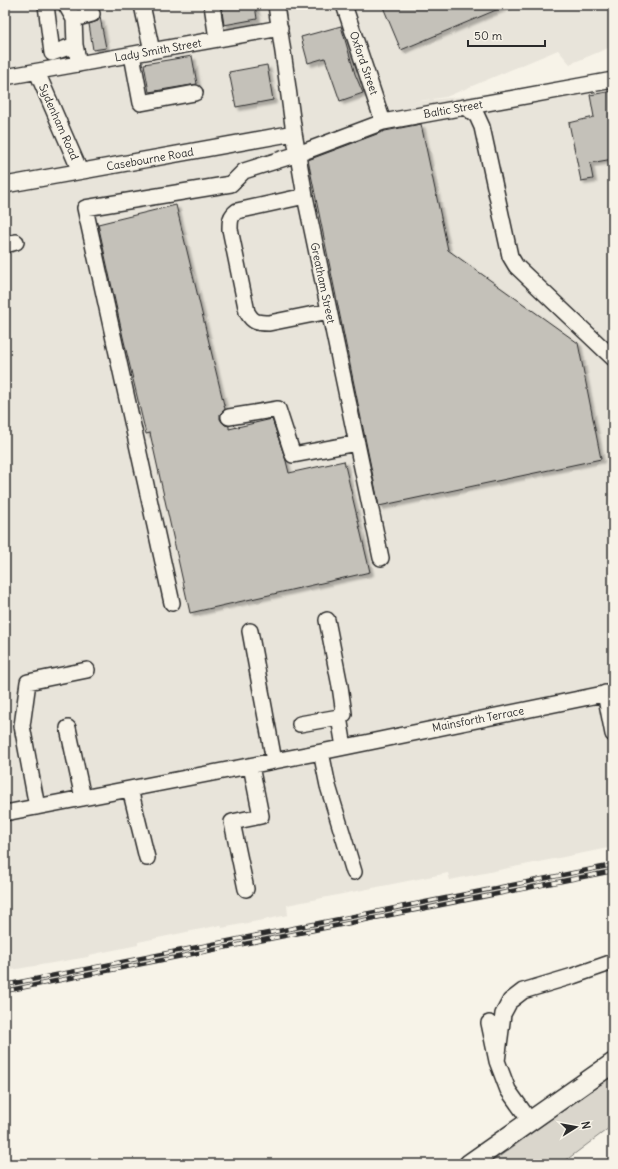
<svg xmlns="http://www.w3.org/2000/svg" width="618" height="1169" font-family="Delius,sans-serif">
  <style>
    .built { fill: #e8e4da }
    .green { fill: #dad6cc; stroke: #82807c }
    .building { fill: #c4c1b9; stroke: #2b2b2b; filter: url(#shadow) }
    .lines { fill: none; stroke-linecap: round; stroke-linejoin: round }
    .minor-casing { stroke: #2b2b2b; stroke-width: 18 }
    .major-casing { stroke: #2b2b2b; stroke-width: 22 }
    .minor { stroke: #f7f3e8; stroke-width: 15 }
    .major { stroke: #f7f3e8; stroke-width: 19 }
    .rail-casing { stroke: #2b2b2b; stroke-width: 4.5 }
    .rail { stroke: #f7f3e8; stroke-width: 3; stroke-dasharray: 9; stroke-linecap: butt }
    .labels { text-anchor: middle; stroke-width: 4; stroke-linejoin: round; paint-order: stroke }
    .street-label { font-size: 11px; fill: #2b2b2b; stroke: #f7f3e8 }
  </style>
  <defs>
    <filter id="shadow"><feDropShadow dx="3.5" dy="3.5" stdDeviation="1" flood-color="#0004"/></filter>
  </defs>
  <rect width="100%" height="100%" fill="#f7f3e8"/>
  <filter id="ink" filterUnits="userSpaceOnUse"><feTurbulence type="fractalNoise" baseFrequency=".025" numOctaves="2"/><feDisplacementMap in="SourceGraphic" scale="8" xChannelSelector="R" yChannelSelector="G"/><feConvolveMatrix kernelMatrix="1 2 1 2 8 2 1 2 1" color-interpolation-filters="sRGB"/></filter>
  <g filter="url(#ink)">
    <path class="built" d="M 5,5 L 613,5 L 613,46 L 570,64 L 558,50 L 446,97 L 413,102 L 613,80 L 613,847 L 450,880 L 448,873 L 287,905 L 288,915 L 222,928 L 221,925 L 138,942 L 138,945 L 89,955 L 88,957 L 5,971 Z"/>
    <path class="green" d="M 613,1074 L 613,1125 L 561,1164 L 489,1164 Z"/>
    <path class="building" d="M 221,5 L 255,5 L 257,19 L 224,25 Z
      M 388,5 L 508,5 L 401,50 L 383,7 Z
      M 100,17 L 106,48 L 93,50 L 89,24 L 98,21 Z
      M 341,26 L 355,74 L 363,93 L 340,101 L 325,58 L 308,63 L 301,37 Z
      M 192,56 L 197,84 L 149,92 L 144,64 Z
      M 267,65 L 273,100 L 236,107 L 229,72 Z
      M 613,91 L 613,159 L 590,163 L 593,179 L 581,181 L 569,123 L 594,117 L 590,95 Z
      M 421,124 L 448,250 L 578,343 L 601,459 L 379,506 L 308,160 L 385,131 Z
      M 176,205 L 225,409 L 220,414 L 220,419 L 222,422 L 225,425 L 229,426 L 229,429 L 272,419 L 286,461 L 289,473 L 344,461 L 370,572 L 190,613 L 150,433 L 146,434 L 123,337 L 98,224 Z"/>
    <g class="lines">
      <defs>
        <path id="minor" d="M 46,5 L 52,53 L 75,45 L 79,64
          M 66,5 L 74,19 L 92,14
          M 142,5 L 152,51
          M 212,5 L 217,39
          M 276,5 L 285,66 L 294,133 L 305,196 L 381,558
          M 344,5 L 383,122
          M 74,19 L 75,45
          M 132,55 L 141,103 L 195,93
          M 37,72 L 80,171
          M 5,77 L 280,28
          M 466,107 L 477,116 L 482,127 L 510,256 L 516,266 L 613,358
          M 5,185 L 294,133
          M 305,196 L 237,211 C 230,216 230,221 230,229 L 247,312 C 253,323 258,323 269,323 L 329,311
          M 5,245 L 16,242
          M 229,417 L 278,409 L 293,455 L 357,443
          M 172,603 L 85,208 L 231,184 L 244,171 L 298,154 L 383,122 L 613,80
          M 327,620 L 340,686 L 344,714 L 339,717
          M 250,631 L 274,761
          M 605,693 L 613,734
          M 300,724 L 339,717 L 344,747
          M 68,728 L 83,798
          M 321,752 L 328,786 L 354,872
          M 130,789 L 147,858
          M 37,807 L 22,726 L 28,682 L 87,670
          M 5,813 L 321,752 L 613,692
          M 246,889 L 232,822 L 261,816 L 251,766
          M 489,1023 L 497,1061 L 508,1090 L 530,1121
          M 497,1061 L 503,1014 L 510,1001 L 523,991 L 573,976 L 613,962"/>
        <path id="major" d="M 469,1164 L 613,1063"/>
      </defs>
      <use href="#minor" class="minor-casing"/>
      <use href="#major" class="major-casing"/>
      <use href="#minor" class="minor"/>
      <use href="#major" class="major"/>
      <defs>
        <path id="rail" d="M 5,985 L 613,865
          M 5,991 L 613,871"/>
      </defs>
      <use href="#rail" class="rail-casing"/>
      <use href="#rail" class="rail"/>
    </g>
  </g>
  <g class="labels">
    <g class="street-label">
      <text transform="translate(158 50) rotate(-10)" y="4">Lady Smith Street</text>
      <text transform="translate(364 63) rotate(71)" y="4">Oxford Street</text>
      <text transform="translate(453 109) rotate(-10)" y="4">Baltic Street</text>
      <text transform="translate(59 122) rotate(66)" y="4">Sydenham Road</text>
      <text transform="translate(150 159) rotate(-10)" y="4">Casebourne Road</text>
      <text transform="translate(323 283) rotate(78)" y="4">Greatham Street</text>
      <text transform="translate(478 719) rotate(-11)" y="4">Mainsforth Terrace</text>
    </g>
  </g>
  <rect width="618" height="1169" fill="none" stroke="#f7f3e8" stroke-width="20"/>
  <rect x="10" y="10" width="598" height="1149" fill="none" stroke="#2b2b2b" stroke-width="1.5" filter="url(#ink)"/>
  <g transform="translate(576 1127) rotate(79)" stroke="#f7f3e8" stroke-width="3" paint-order="stroke">
  <path d="M0-3L7 15L0 10L-7 15Z" fill="#2b2b2b"/>
  <text y="-6" font-size="11" font-weight="bold" text-anchor="middle" fill="#2b2b2b">N</text>
  </g>
  <path d="M468 40v6h77v-6" fill="none" stroke="#2b2b2b" stroke-width="2"/>
  <text x="474" y="40" font-size="12" fill="#2b2b2b" stroke="#f7f3e8" stroke-width="3" paint-order="stroke">50 m</text>
</svg>
